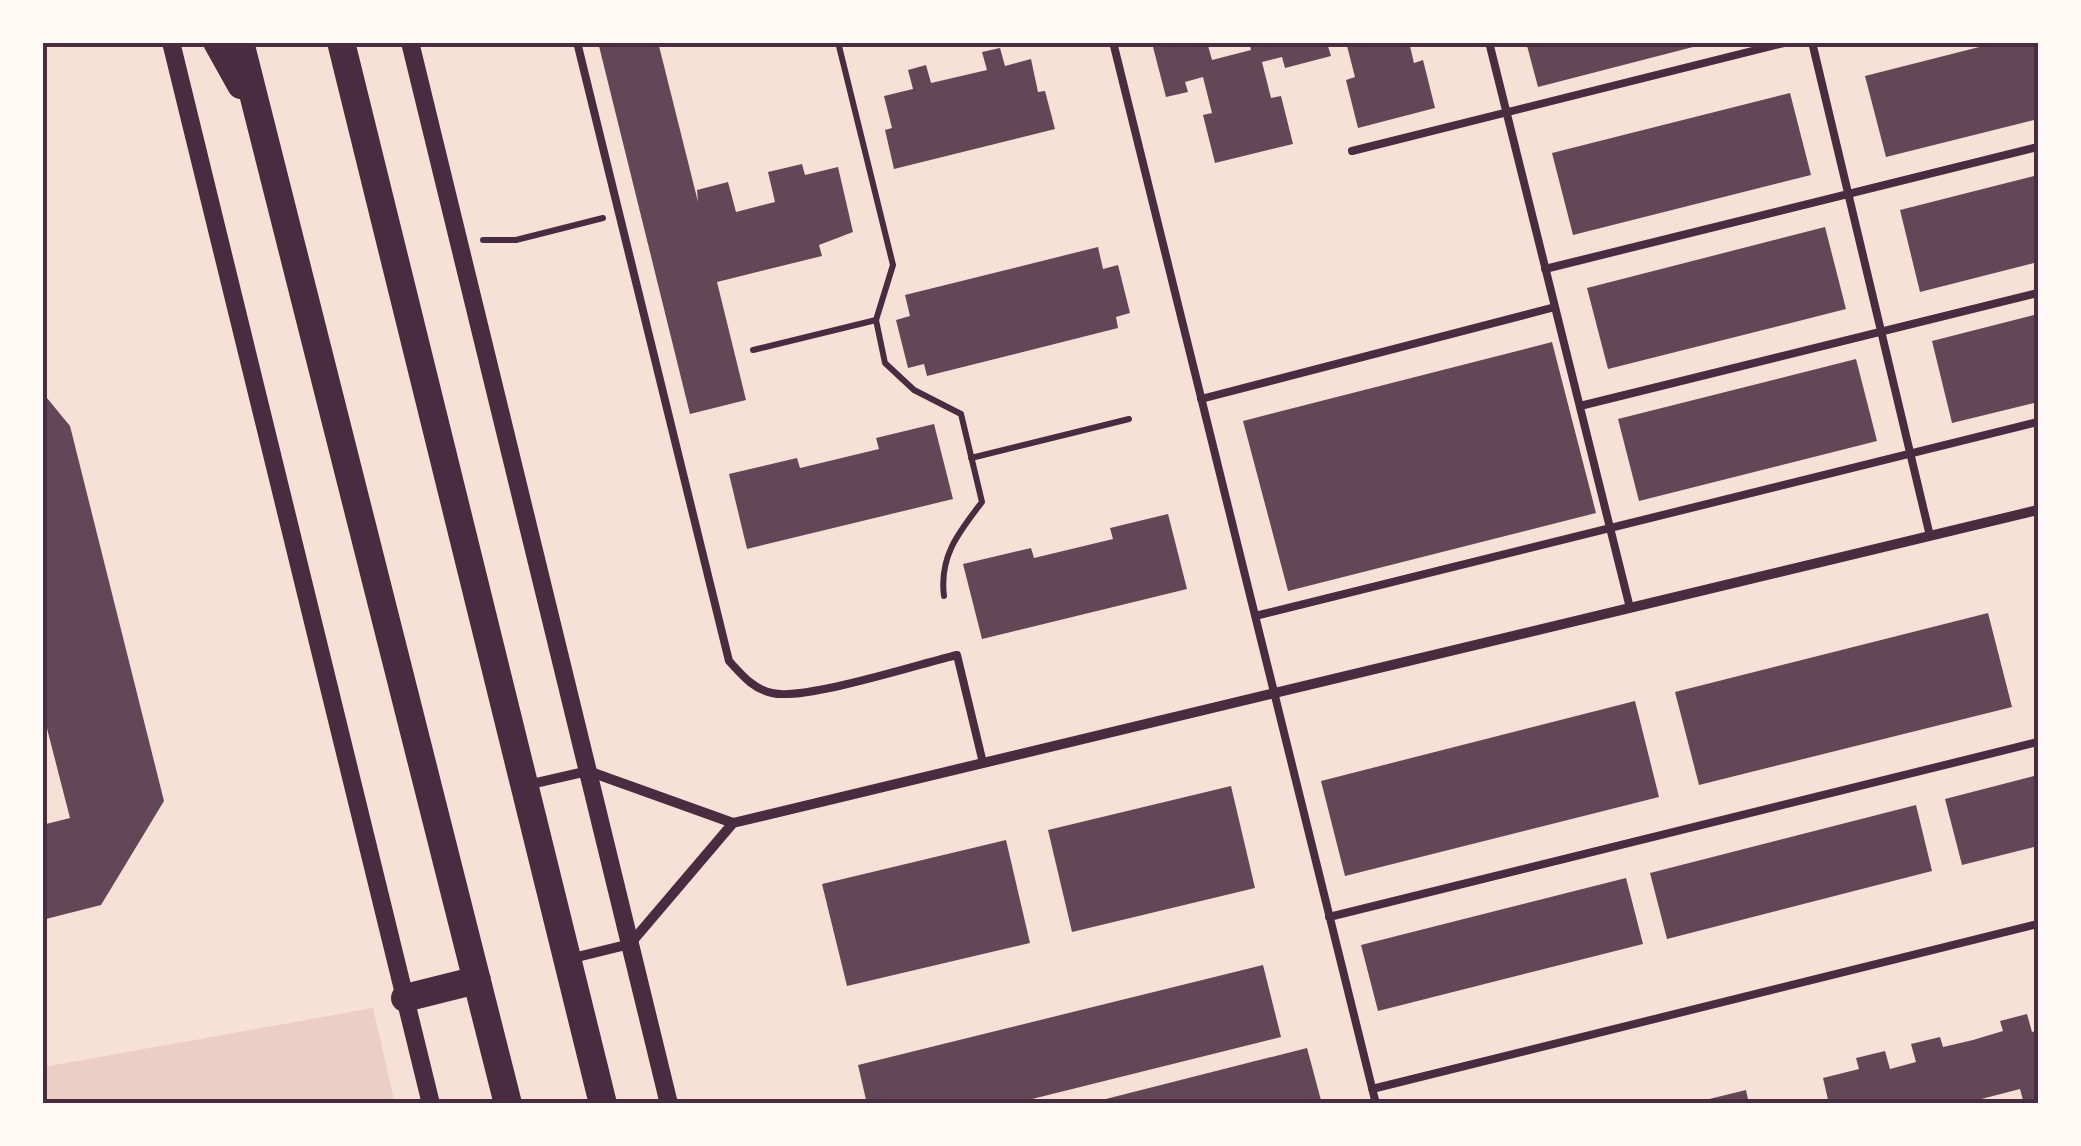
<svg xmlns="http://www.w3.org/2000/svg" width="2081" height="1146" font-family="Karla,sans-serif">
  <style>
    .green { fill: #ebcfc5 }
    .building { fill: #644757 }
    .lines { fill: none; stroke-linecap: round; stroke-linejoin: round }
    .path { stroke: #4a2c40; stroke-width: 6 }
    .service { stroke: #4a2c40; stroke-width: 8 }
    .minor { stroke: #4a2c40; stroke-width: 10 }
    .tertiary { stroke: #4a2c40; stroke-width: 18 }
    .trunk { stroke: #4a2c40; stroke-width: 28 }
    .neatline { fill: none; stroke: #4a2c40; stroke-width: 4 }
  </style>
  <rect width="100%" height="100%" fill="#f7e1d7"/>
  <path class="green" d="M 373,1008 L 395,1103 L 43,1103 L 43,1067 Z"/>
  <path class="building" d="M 598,42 L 658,42 L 698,202 L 697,190 L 728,182 L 736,212 L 775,202 L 768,172 L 802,164 L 805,175 L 838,167 L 853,232 L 819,245 L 822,256 L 717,282 L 746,400 L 690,414 Z
    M 1171,42 L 1207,42 L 1212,60 L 1251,50 L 1249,42 L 1338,44 L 1328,46 L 1331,56 L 1285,68 L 1282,57 L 1262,62 L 1271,98 L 1281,96 L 1293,144 L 1215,163 L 1203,115 L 1212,113 L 1203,77 L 1185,82 L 1188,92 L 1166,97 L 1153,47 Z
    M 1346,42 L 1409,42 L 1414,63 L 1423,60 L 1435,108 L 1358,128 L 1346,80 L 1355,77 Z
    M 1526,42 L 1692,42 L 1693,47 L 1538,87 Z
    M 1999,42 L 2038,42 L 2038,119 L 1886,157 L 1865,76 Z
    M 1000,48 L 1005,66 L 1031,59 L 1038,92 L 1045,91 L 1055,129 L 894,169 L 885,130 L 892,128 L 884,96 L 913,89 L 908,70 L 926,65 L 931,83 L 987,70 L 982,52 Z
    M 1790,93 L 1811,175 L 1573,235 L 1552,153 Z
    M 2038,175 L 2038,262 L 1920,292 L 1900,210 Z
    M 1825,227 L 1846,309 L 1608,369 L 1587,288 Z
    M 1098,247 L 1103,269 L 1118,265 L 1130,313 L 1116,317 L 1118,328 L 927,376 L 924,364 L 908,368 L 896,320 L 910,316 L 905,295 Z
    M 2038,314 L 2038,402 L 1952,423 L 1932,341 Z
    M 1552,342 L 1596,513 L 1288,591 L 1243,421 Z
    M 1856,359 L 1877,441 L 1639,501 L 1618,419 Z
    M 42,392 L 70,426 L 164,801 L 101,905 L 42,920 L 42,825 L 70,818 L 42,709 Z
    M 934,424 L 953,499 L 747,549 L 729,474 L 797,458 L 800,468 L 879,449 L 876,438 Z
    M 1168,514 L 1187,589 L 982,639 L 963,564 L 1031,548 L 1034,558 L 1113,539 L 1110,528 Z
    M 1988,613 L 2012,707 L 1699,785 L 1675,692 Z
    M 1635,701 L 1659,797 L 1345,876 L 1321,781 Z
    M 2038,775 L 2038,846 L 1962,865 L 1945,799 Z
    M 1231,786 L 1255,888 L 1072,932 L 1048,830 Z
    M 1916,805 L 1932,871 L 1667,939 L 1650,873 Z
    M 1006,840 L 1030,943 L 847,986 L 822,884 Z
    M 1626,878 L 1643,944 L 1378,1011 L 1361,945 Z
    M 1263,965 L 1281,1037 L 1012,1104 L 867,1104 L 858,1065 Z
    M 2027,1014 L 2032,1032 L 2038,1030 L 2038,1104 L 2024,1104 L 2020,1089 L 1962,1104 L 1829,1104 L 1823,1078 L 1859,1069 L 1856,1058 L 1885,1051 L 1890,1069 L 1916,1062 L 1911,1044 L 1940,1037 L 1943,1047 L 1973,1040 L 2003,1031 L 2000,1021 Z
    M 1307,1048 L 1322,1104 L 1094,1104 L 1094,1102 Z
    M 1746,1090 L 1749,1104 L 1698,1104 L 1697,1102 Z"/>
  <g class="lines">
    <path class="path" d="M 838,42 L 893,265 L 876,320 L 885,363 L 914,390 L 961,414 L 982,502 C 958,533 939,557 944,596
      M 483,240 L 516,240 L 603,218
      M 753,350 L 876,320
      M 971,458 L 1129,419"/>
    <path class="service" d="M 577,42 L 729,661 C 742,675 753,689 772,693 C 805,701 919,664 957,655 L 983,763
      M 1113,42 L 1376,1104
      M 1489,42 L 1630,608
      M 1812,42 L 1930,536
      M 1352,151 L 1788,42
      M 1545,269 L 2038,147
      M 1201,399 L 1555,307
      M 1580,406 L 2038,293
      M 1255,616 L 2038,422
      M 1329,917 L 2038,742
      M 1372,1089 L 2038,924"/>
    <path class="minor" d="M 527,785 L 588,771 L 733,823 L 630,944 L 569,959
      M 733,823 L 2038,510"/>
    <path class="tertiary" d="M 171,42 L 431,1104
      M 410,42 L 669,1104"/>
    <path class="trunk" d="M 217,42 L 241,85
      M 240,42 L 508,1104
      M 341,42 L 603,1104
      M 405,998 L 477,980"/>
  </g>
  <rect width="2081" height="1146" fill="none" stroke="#fffaf5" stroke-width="90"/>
  <rect x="45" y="45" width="1991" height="1056" class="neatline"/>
</svg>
